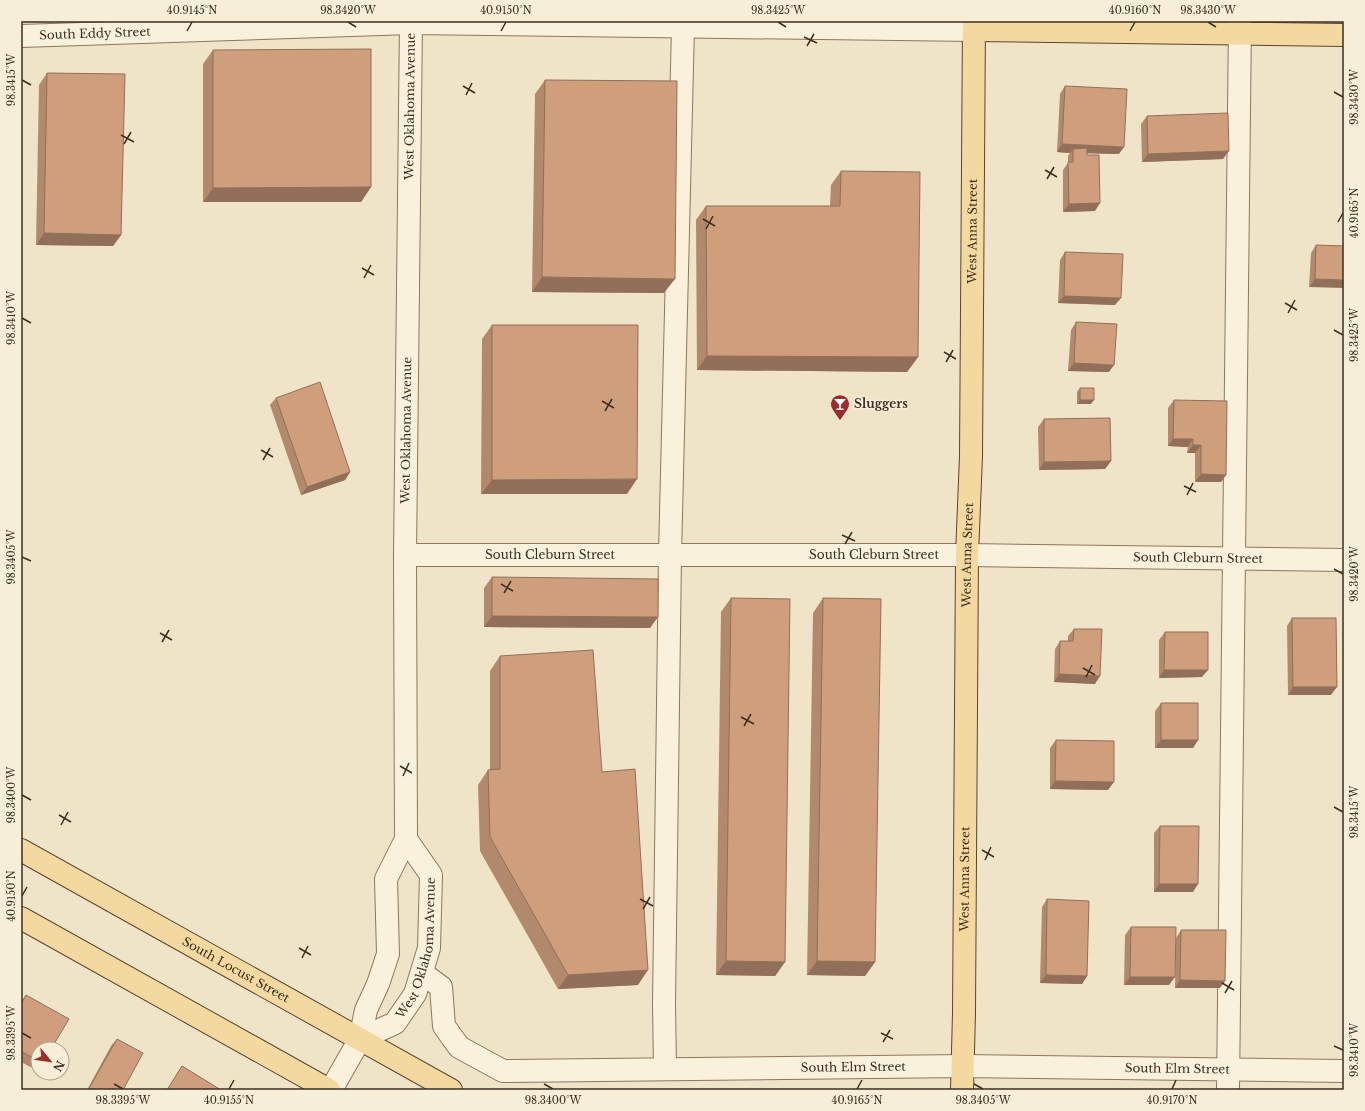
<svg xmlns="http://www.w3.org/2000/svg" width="1365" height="1111" font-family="'Libre Baskerville',serif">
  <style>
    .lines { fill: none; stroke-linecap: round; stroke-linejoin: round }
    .minor-casing { stroke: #8d765c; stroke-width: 24 }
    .major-casing { stroke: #5b4430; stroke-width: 24 }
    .minor { stroke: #faf1dc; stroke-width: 22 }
    .major { stroke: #f3d9a0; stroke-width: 22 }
    .wall { fill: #b2896c }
    .shaded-wall { fill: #916f58 }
    .building { fill: #cf9f7d; stroke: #916f58 }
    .ticks { fill: none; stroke: #3d2e20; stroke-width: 1.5 }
    .labels { text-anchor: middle; stroke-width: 3; stroke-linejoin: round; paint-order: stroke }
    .street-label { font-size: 12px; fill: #3d2e20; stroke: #f7eed8 }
    .poi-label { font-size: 12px; font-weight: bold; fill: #3d2e20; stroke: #f7eed8; text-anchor: start }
    .neatline { fill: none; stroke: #3d2e20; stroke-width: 1.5 }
    .ticks-label { font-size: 10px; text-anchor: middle; fill: #3d2e20 }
  </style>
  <rect width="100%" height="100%" fill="#f0e4c8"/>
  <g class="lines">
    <defs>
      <g id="minor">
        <path id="s1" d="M 21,36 L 411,23 L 974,30"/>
        <path id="s2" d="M 405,555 L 967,555 L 1344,560"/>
        <path id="s3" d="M 422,973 L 441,987 L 444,1026 L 459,1047 L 503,1071 L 964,1066 L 1344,1071"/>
        <path id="s4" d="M 360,1039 L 395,1023 L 415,994 L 429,948 L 431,875 L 406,839"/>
        <path d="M 665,1069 L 664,1004 L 670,555 L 683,27"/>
        <path id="s5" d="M 331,1090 L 360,1039 L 366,1010 L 378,984 L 388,954 L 386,879 L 406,839 L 405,555 L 411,21"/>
        <path d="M 1228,1090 L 1240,21"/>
      </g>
      <g id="major">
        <path d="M 974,30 L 1344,35"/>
        <path id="s6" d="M 21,850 L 451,1090"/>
        <path d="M 21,918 L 329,1090"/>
        <path id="s7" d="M 962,1090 L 964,1013 L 967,555 L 971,456 L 974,21"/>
      </g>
    </defs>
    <use href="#minor" class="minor-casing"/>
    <use href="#major" class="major-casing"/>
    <use href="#minor" class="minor"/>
    <use href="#major" class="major"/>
  </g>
  <path class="wall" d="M 213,50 L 371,187 L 361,202 L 203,202 L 203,64 Z
    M 47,73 L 121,235 L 113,246 L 36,245 L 39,85 Z
    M 545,80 L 664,293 L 532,292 L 535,94 Z
    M 1065,86 L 1119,154 L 1087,153 L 1095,211 L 1063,212 L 1063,170 L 1068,163 L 1068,156 L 1070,153 L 1057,152 L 1060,94 Z
    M 1147,116 L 1223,159 L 1142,162 L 1141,124 Z
    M 841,171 L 918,357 L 907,372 L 697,370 L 696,220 L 706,206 L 830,206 L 831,185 Z
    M 1316,245 L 1344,246 L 1309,287 L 1311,253 Z
    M 1065,252 L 1115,305 L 1058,303 L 1060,260 Z
    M 1076,322 L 1109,372 L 1068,371 L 1071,330 Z
    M 492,325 L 627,494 L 481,494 L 482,339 Z
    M 1080,388 L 1091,404 L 1077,404 L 1077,392 Z
    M 276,398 L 350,472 L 345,480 L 301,495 L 270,405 Z
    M 1174,400 L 1226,475 L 1221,482 L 1195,482 L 1195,453 L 1187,453 L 1188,447 L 1168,446 L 1168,408 Z
    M 1044,419 L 1111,461 L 1105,469 L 1039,470 L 1038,427 Z
    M 492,577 L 650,628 L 484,627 L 484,588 Z
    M 731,598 L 785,962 L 775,976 L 716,975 L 721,612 Z
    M 823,598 L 875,962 L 865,976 L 807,975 L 813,613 Z
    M 1292,618 L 1331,695 L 1288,695 L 1287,626 Z
    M 1074,629 L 1095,684 L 1054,682 L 1055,649 L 1060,641 L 1068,641 L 1068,636 Z
    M 1165,632 L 1202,677 L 1159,678 L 1159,640 Z
    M 500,656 L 602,772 L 638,985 L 558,989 L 480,851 L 478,785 L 488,770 L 490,770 L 490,671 Z
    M 1161,703 L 1198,740 L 1193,748 L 1155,748 L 1155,711 Z
    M 1056,740 L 1108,790 L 1050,789 L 1050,748 Z
    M 1160,826 L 1193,892 L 1154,892 L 1154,833 Z
    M 1047,899 L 1087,976 L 1082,984 L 1040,983 L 1042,907 Z
    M 1131,927 L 1169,985 L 1124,985 L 1125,935 Z
    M 1181,930 L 1220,988 L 1175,988 L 1176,938 Z
    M 26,995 L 38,1049 L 38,1071 L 21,1062 L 21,1002 Z
    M 117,1039 L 123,1090 L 87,1090 L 111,1046 Z
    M 182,1066 L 221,1090 L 167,1090 Z"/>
  <path class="shaded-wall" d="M 1062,144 L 1124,147 L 1119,154 L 1073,153 L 1073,149 L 1070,153 L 1057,152 Z
    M 1229,151 L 1223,159 L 1142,162 L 1148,154 Z
    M 371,187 L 361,202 L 203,202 L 213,188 Z
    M 1100,203 L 1095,211 L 1063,212 L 1069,204 Z
    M 44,233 L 121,235 L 113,246 L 36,245 Z
    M 542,277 L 675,279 L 664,293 L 532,292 Z
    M 1315,279 L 1344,280 L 1344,288 L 1309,287 Z
    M 1064,296 L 1121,298 L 1115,305 L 1058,303 Z
    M 707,356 L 918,357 L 907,372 L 697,370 Z
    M 1074,363 L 1114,365 L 1109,372 L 1068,371 Z
    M 1080,400 L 1094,400 L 1091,404 L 1077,404 Z
    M 1173,439 L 1193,439 L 1188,447 L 1168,446 Z
    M 1193,445 L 1201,445 L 1195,453 L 1187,453 Z
    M 1111,461 L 1105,469 L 1039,470 L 1044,462 Z
    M 350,472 L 345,480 L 301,495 L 307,487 Z
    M 1201,474 L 1226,475 L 1221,482 L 1195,482 Z
    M 637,479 L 627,494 L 481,494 L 492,480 Z
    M 492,616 L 658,617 L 650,628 L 484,627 Z
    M 1164,670 L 1208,670 L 1202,677 L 1159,678 Z
    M 1059,674 L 1100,676 L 1095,684 L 1054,682 Z
    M 1293,687 L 1337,687 L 1331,695 L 1288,695 Z
    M 1161,740 L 1198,740 L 1193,748 L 1155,748 Z
    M 1055,781 L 1114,782 L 1108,790 L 1050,789 Z
    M 1159,884 L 1198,884 L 1193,892 L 1154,892 Z
    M 726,961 L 785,962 L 775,976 L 716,975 Z
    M 817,961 L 875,962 L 865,976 L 807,975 Z
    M 648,970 L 638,985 L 558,989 L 568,975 Z
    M 1046,975 L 1087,976 L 1082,984 L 1040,983 Z
    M 1130,977 L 1175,977 L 1169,985 L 1124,985 Z
    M 1180,980 L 1225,981 L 1220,988 L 1175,988 Z"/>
  <path class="building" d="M 371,49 L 371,187 L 213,188 L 213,50 Z
    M 47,73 L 125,74 L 121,235 L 44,233 Z
    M 545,80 L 677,81 L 675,279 L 542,277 Z
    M 1065,86 L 1127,89 L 1124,147 L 1062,144 Z
    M 1228,113 L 1229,151 L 1148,154 L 1147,116 Z
    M 1087,148 L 1087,155 L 1099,155 L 1100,203 L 1069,204 L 1068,162 L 1073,162 L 1073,149 Z
    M 841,171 L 920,172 L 918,357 L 707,356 L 706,206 L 840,206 Z
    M 1316,245 L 1344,246 L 1344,280 L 1315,279 Z
    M 1065,252 L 1123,254 L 1121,298 L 1064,296 Z
    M 1076,322 L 1117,324 L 1114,365 L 1074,363 Z
    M 492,325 L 638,325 L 637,479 L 492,480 Z
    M 320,382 L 350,472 L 307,487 L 276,398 Z
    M 1080,388 L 1094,388 L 1094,400 L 1080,400 Z
    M 1174,400 L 1227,401 L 1226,475 L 1201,474 L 1201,445 L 1193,445 L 1193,439 L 1173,439 Z
    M 1110,418 L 1111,461 L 1044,462 L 1044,419 Z
    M 492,577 L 658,579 L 658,617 L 492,616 Z
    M 731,598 L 790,599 L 785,962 L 726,961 Z
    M 823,598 L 881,599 L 875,962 L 817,961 Z
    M 1292,618 L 1336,618 L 1337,687 L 1293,687 Z
    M 1074,629 L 1102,629 L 1100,676 L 1059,674 L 1060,641 L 1073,641 Z
    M 1165,632 L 1208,632 L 1208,670 L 1164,670 Z
    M 593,650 L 602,772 L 635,769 L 648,970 L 568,975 L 490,837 L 488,770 L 500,769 L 500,656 Z
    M 1161,703 L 1198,703 L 1198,740 L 1161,740 Z
    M 1056,740 L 1114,741 L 1114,782 L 1055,781 Z
    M 1160,826 L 1199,826 L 1198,884 L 1159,884 Z
    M 1047,899 L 1089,901 L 1087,976 L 1046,975 Z
    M 1131,927 L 1176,927 L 1175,977 L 1130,977 Z
    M 1181,930 L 1226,930 L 1225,981 L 1180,980 Z
    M 26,995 L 69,1019 L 51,1049 L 38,1049 L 38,1061 L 21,1051 L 21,1004 Z
    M 117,1039 L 143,1053 L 123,1090 L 88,1090 Z
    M 182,1066 L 221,1090 L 167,1090 Z"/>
  <path class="ticks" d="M 348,22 L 356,27M 778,22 L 786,27M 1208,22 L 1216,27M 187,31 L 192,22M 501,31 L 506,22M 1130,31 L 1135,22M 804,37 L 817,43M 807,46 L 814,34M 22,80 L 31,85M 463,86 L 475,93M 1334,92 L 1343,97M 466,95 L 472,83M 121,135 L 134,142M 124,144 L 131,132M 1045,170 L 1057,177M 1047,179 L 1054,167M 703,219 L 715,226M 1338,222 L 1343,213M 706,229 L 713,216M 362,268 L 374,275M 364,278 L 371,265M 1285,303 L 1297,310M 1288,313 L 1295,300M 22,318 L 31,323M 1334,330 L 1343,335M 944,352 L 956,359M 946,362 L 953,350M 602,401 L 614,408M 605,411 L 612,399M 261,450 L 273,457M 263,460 L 270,448M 1184,486 L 1196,492M 1187,495 L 1193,483M 842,535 L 855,541M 845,544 L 852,532M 22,557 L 31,561M 1334,569 L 1343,574M 501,584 L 513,591M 504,593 L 511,581M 160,633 L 172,640M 162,642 L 169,630M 1083,668 L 1095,675M 1086,677 L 1092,665M 741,717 L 754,724M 744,726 L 751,714M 400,766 L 412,773M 403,776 L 409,763M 22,795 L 31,800M 1334,807 L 1343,812M 59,815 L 71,822M 61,825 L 68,812M 982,850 L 994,857M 985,860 L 991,847M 22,896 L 27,887M 640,899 L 653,906M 643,909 L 650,897M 299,948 L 311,955M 302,958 L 308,946M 1222,983 L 1234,990M 1225,993 L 1232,981M 22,1033 L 31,1038M 881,1033 L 893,1039M 883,1042 L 890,1030M 1334,1046 L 1343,1050M 114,1084 L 123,1089M 544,1084 L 553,1089M 974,1084 L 983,1089M 229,1089 L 234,1080M 857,1089 L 862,1080M 1172,1089 L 1176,1080"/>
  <defs>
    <symbol id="bar-pin" viewBox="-11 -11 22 30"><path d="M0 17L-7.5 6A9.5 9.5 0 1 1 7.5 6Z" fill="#9e2a2b" stroke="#f7eed8"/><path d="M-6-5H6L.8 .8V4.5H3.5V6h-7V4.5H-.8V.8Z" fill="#fff"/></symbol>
  </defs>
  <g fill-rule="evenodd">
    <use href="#bar-pin" x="829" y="393" width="22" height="30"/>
  </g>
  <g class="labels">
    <g class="street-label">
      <text dy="4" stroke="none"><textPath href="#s1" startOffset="74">South Eddy Street</textPath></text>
      <text dy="4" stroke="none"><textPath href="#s5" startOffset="1001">West Oklahoma Avenue</textPath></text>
      <text dy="4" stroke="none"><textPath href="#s7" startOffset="859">West Anna Street</textPath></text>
      <text dy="4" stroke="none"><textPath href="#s5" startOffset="677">West Oklahoma Avenue</textPath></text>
      <text dy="4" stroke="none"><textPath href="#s2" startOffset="145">South Cleburn Street</textPath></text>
      <text dy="4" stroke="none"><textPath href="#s2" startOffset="469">South Cleburn Street</textPath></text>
      <text dy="4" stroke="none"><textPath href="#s7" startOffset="535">West Anna Street</textPath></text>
      <text dy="4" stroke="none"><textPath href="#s2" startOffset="793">South Cleburn Street</textPath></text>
      <text dy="4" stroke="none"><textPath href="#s7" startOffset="211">West Anna Street</textPath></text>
      <text dy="4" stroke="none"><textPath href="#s4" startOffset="119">West Oklahoma Avenue</textPath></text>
      <text dy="4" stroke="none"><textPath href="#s6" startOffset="246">South Locust Street</textPath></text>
      <text dy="4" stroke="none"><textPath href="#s3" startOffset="489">South Elm Street</textPath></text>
      <text dy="4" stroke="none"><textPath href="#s3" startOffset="813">South Elm Street</textPath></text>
    </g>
    <g class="poi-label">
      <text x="854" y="408">Sluggers</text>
    </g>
  </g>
  <rect width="1365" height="1111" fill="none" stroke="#f7eed8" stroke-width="44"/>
  <g transform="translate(50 1061) rotate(119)"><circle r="19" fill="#f7eed8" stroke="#ada18e"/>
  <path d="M0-3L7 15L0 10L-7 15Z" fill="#9e2a2b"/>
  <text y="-6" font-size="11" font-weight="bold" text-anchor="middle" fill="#3d2e20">N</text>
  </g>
  <rect x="22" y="22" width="1321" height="1067" class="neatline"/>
  <g class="ticks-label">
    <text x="192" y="14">40.9145°N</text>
    <text x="348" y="14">98.3420°W</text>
    <text x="506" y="14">40.9150°N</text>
    <text x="778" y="14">98.3425°W</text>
    <text x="1135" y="14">40.9160°N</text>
    <text x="1208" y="14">98.3430°W</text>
    <text transform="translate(11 80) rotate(-90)" y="4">98.3415°W</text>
    <text transform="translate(1354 97) rotate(-90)" y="4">98.3430°W</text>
    <text transform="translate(1354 213) rotate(-90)" y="4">40.9165°N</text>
    <text transform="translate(11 318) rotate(-90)" y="4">98.3410°W</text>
    <text transform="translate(1354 335) rotate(-90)" y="4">98.3425°W</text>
    <text transform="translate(11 557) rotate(-90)" y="4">98.3405°W</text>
    <text transform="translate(1354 574) rotate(-90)" y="4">98.3420°W</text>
    <text transform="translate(11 795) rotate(-90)" y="4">98.3400°W</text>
    <text transform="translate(1354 812) rotate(-90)" y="4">98.3415°W</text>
    <text transform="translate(11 896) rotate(-90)" y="4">40.9150°N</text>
    <text transform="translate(11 1033) rotate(-90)" y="4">98.3395°W</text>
    <text transform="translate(1354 1050) rotate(-90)" y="4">98.3410°W</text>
    <text x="123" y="1104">98.3395°W</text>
    <text x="229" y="1104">40.9155°N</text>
    <text x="553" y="1104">98.3400°W</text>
    <text x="857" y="1104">40.9165°N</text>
    <text x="983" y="1104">98.3405°W</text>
    <text x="1172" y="1104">40.9170°N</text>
  </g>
</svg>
